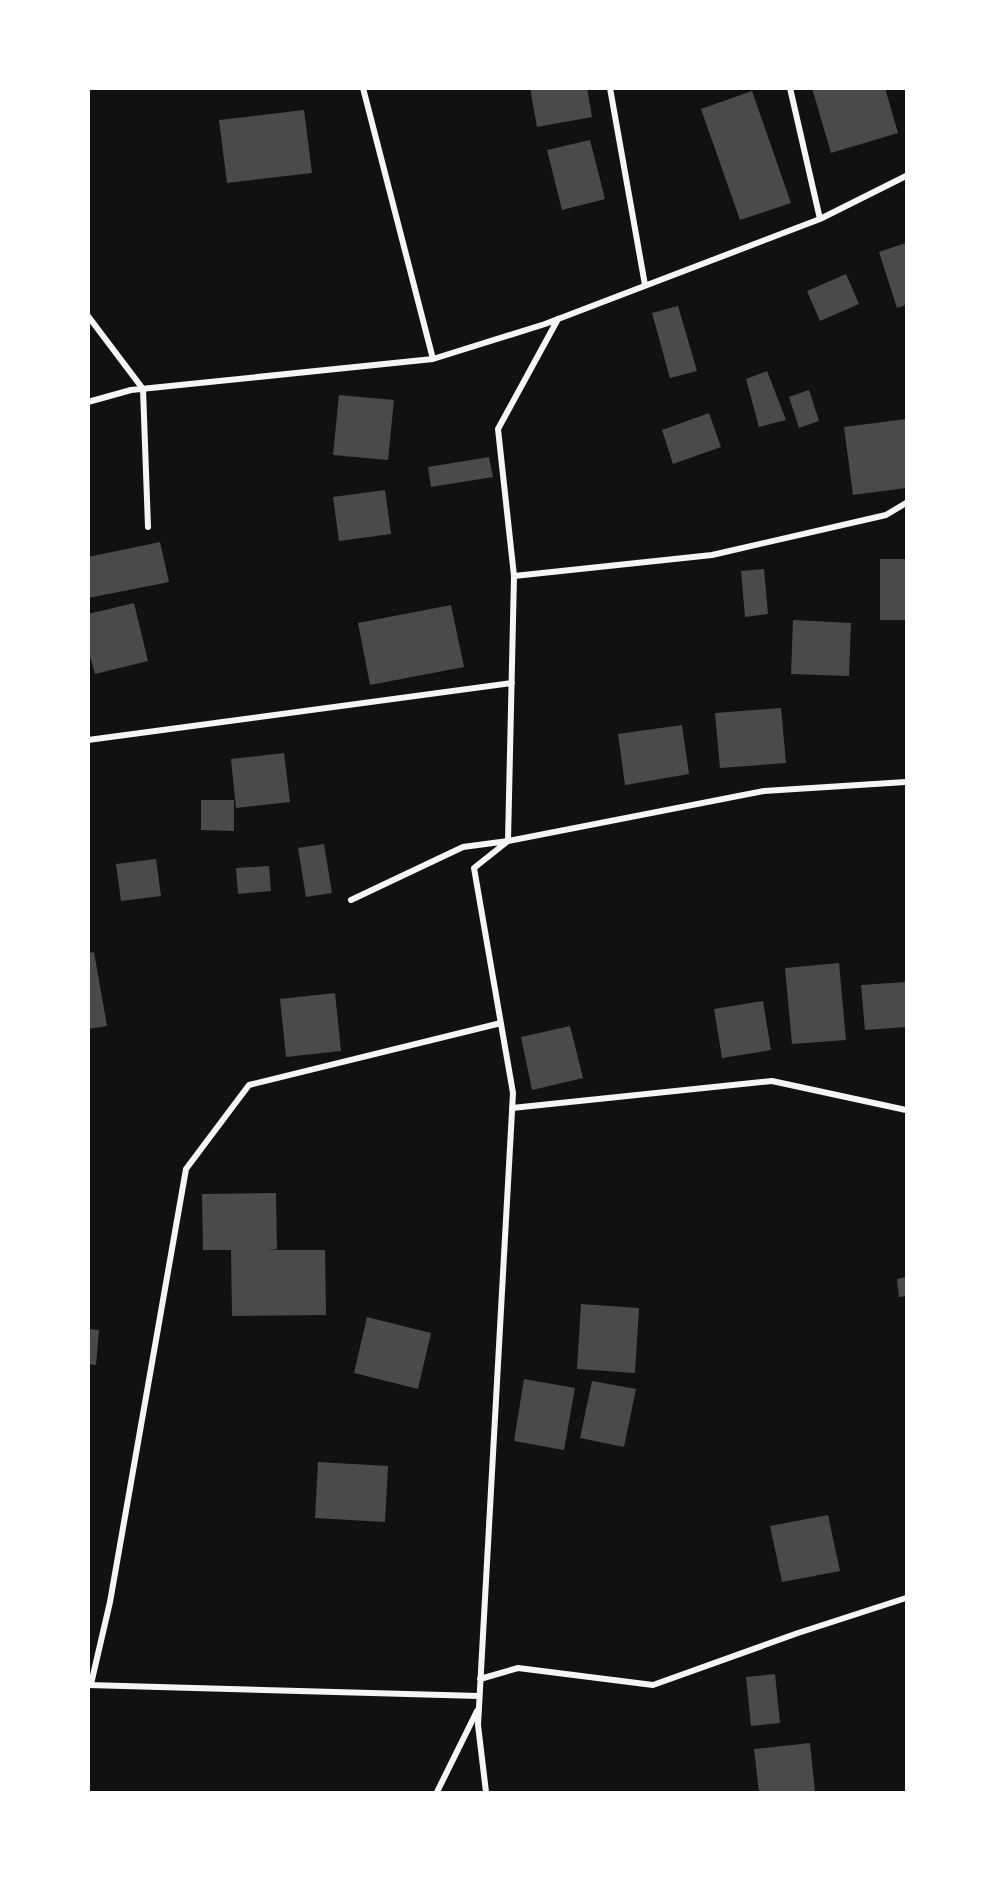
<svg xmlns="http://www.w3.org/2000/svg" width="995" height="1881" font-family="Montserrat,sans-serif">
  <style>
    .building { fill: #4a4a4a }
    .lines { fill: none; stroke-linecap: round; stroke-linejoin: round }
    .minor { stroke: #f5f5f5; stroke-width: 6 }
  </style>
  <rect width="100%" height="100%" fill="#111"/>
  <path class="building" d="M 530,88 L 587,88 L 592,117 L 537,127 Z
    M 812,88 L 885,88 L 898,133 L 831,153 Z
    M 752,91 L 791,203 L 740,220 L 701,109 Z
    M 304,110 L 312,173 L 227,183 L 219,120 Z
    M 590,140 L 605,199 L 562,210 L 547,150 Z
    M 906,243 L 906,305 L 897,308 L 879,252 Z
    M 846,274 L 859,304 L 820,321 L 807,291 Z
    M 678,306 L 697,371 L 670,378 L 652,313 Z
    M 767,371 L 786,420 L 759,427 L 746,379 Z
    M 809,390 L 819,421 L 799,428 L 789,397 Z
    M 339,395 L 394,400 L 388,460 L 333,455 Z
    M 709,413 L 721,447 L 673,464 L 662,430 Z
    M 906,419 L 906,488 L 853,495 L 844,427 Z
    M 489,457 L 493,477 L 431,487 L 428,467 Z
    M 385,490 L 391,534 L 339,541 L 333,497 Z
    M 160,542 L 169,582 L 88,598 L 88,557 Z
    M 880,559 L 906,559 L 906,620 L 880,620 Z
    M 764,569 L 768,614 L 745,617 L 741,571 Z
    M 134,603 L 148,661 L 95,674 L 88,649 L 88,614 Z
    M 451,605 L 464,667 L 370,685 L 358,623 Z
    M 793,620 L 851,623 L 849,676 L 791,674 Z
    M 781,708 L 786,763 L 720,768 L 715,713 Z
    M 682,725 L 689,774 L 625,785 L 618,734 Z
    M 284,753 L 290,802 L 236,808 L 231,759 Z
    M 201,800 L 234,800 L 234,831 L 201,830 Z
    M 324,844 L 332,893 L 306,897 L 298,848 Z
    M 156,859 L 161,896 L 121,901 L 116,864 Z
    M 269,866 L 271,891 L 238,894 L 236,868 Z
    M 94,952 L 107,1026 L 88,1029 L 88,953 Z
    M 839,963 L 846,1040 L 792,1044 L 785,968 Z
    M 906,982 L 906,1027 L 865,1030 L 861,985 Z
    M 335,993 L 341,1051 L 286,1057 L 280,999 Z
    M 763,1001 L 771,1050 L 722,1058 L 714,1009 Z
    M 570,1026 L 583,1078 L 532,1090 L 521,1037 Z
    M 276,1193 L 277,1249 L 267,1250 L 325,1250 L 326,1315 L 232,1316 L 231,1250 L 203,1250 L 202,1194 Z
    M 906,1277 L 906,1296 L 899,1297 L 897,1279 Z
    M 581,1304 L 639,1308 L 635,1373 L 577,1369 Z
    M 367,1317 L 431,1333 L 418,1389 L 354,1373 Z
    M 88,1329 L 99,1330 L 96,1365 L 88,1364 Z
    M 524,1379 L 575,1388 L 564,1450 L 514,1441 Z
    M 592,1381 L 636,1389 L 624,1447 L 580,1438 Z
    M 318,1462 L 388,1466 L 385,1522 L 315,1518 Z
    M 828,1515 L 840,1571 L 782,1582 L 770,1526 Z
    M 775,1674 L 780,1723 L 751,1726 L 746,1677 Z
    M 810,1743 L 815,1792 L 759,1792 L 754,1749 Z"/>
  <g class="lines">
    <path class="minor" d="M 363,88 L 433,359
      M 610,88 L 645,285
      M 790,88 L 820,219
      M 88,316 L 143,389 L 148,527
      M 88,402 L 131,390 L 433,359 L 545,324 L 820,219 L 906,176
      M 514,576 L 712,555 L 886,515 L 906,503
      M 88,740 L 512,683
      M 351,900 L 463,847 L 508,841 L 764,791 L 906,782
      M 512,1108 L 772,1081 L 906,1110
      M 480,1679 L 518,1668 L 653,1685 L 798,1633 L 906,1598
      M 91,1684 L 110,1602 L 186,1169 L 249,1085 L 501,1023
      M 88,1685 L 479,1696
      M 437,1792 L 477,1711
      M 486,1792 L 478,1725 L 513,1093 L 474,868 L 508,841 L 514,576 L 498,429 L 558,319"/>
  </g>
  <rect width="995" height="1881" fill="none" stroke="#ffffff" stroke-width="180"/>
</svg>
